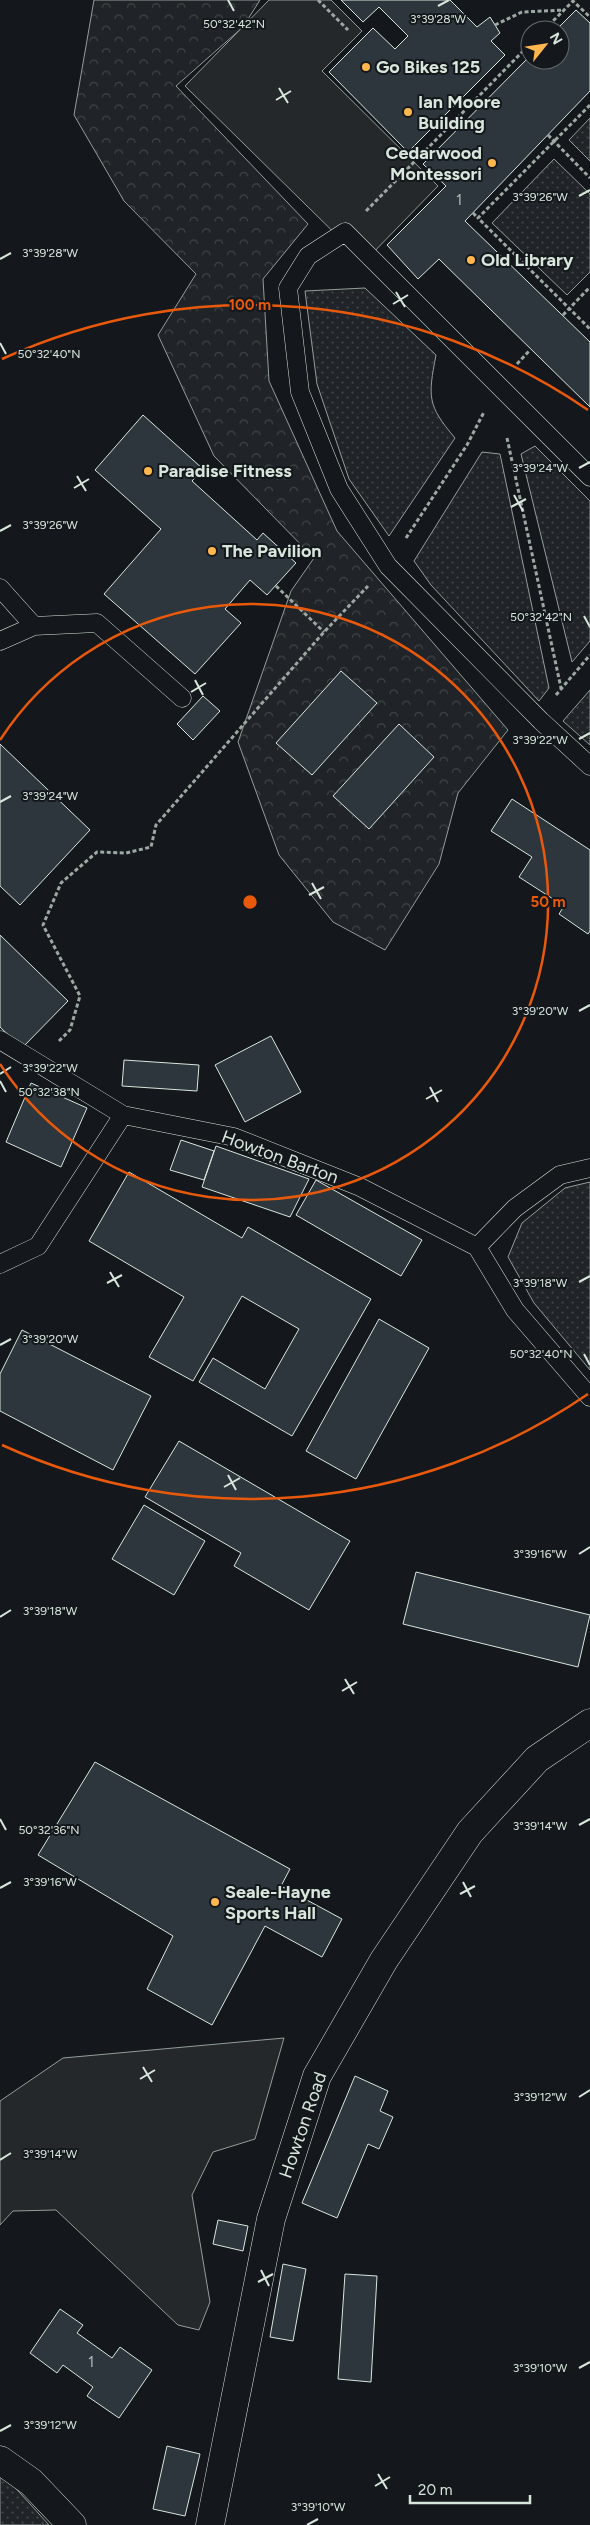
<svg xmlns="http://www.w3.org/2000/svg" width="590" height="2525" font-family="Figtree,sans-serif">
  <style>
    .grass { fill: url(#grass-dots); stroke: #939e99 }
    .forest { fill: url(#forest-crowns); stroke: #939e99 }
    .parking { fill: #24282b; stroke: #939e99 }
    .building { fill: #2c363c; stroke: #d8e6dc }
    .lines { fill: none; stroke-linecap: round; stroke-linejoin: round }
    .service-casing { stroke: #d8e6dc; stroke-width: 19 }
    .minor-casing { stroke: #d8e6dc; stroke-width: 29 }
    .path { stroke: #9da8a2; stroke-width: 3; stroke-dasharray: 4 2.5; stroke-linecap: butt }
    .service { stroke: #14181c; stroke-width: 18 }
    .minor { stroke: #14181c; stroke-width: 28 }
    .ticks { fill: none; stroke: #d8e6dc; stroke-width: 2 }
    .ring { fill: none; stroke: #e8590c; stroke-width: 2.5 }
    .poi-dot { fill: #ffb74d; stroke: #14181c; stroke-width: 2 }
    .labels { text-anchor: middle; stroke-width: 4; stroke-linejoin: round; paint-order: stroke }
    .number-label { font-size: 15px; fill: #adbab4 }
    .poi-label { font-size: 18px; font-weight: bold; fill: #d8e6dc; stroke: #14181c; text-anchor: start }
    .street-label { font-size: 18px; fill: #d8e6dc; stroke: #14181c }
    .ticks-label { font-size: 12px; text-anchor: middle; fill: #d8e6dc; stroke: #14181c; stroke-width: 4; stroke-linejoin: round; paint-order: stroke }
    .centre { fill: #e8590c; stroke: #14181c; stroke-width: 2.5 }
    .ring-label { font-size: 15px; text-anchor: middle; font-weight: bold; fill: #e8590c; stroke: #14181c; stroke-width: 4; stroke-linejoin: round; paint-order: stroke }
  </style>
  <defs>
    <pattern id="grass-dots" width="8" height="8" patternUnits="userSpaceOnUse" patternTransform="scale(1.25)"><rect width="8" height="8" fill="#202428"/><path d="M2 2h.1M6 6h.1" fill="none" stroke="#404447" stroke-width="1.8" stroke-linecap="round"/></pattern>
    <pattern id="forest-crowns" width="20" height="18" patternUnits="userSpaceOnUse" patternTransform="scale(1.25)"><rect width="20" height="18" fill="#202428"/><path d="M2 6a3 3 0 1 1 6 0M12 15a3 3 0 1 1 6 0" fill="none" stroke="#404447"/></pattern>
  </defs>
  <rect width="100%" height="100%" fill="#14181c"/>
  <path class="grass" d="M 590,118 L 590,161 L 569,140 Z
    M 554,159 L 590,194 L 590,272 L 567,295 L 492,223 Z
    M 365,288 L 436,355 C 428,397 427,405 455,438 L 389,536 L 349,479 L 317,384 L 305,291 Z
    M 535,446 L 590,501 L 590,641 L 572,662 L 521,454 Z
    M 482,452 L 500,454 L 549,688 L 539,701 L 431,585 L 414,561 Z
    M 590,690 L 590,745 L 563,721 Z
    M 590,1182 L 590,1370 L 534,1303 L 508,1257 L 522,1223 L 565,1188 Z
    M 0,2477 L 11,2483 L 49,2525 L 0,2525 Z"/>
  <path class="forest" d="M 94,0 L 260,0 L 243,27 L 176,86 L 308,224 L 263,279 L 269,381 L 337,531 L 508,730 L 458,793 L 439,864 L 385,950 L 333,922 L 279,855 L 238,742 L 291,591 L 314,558 L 214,456 L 158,335 L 196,274 L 124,201 L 74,115 Z"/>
  <path class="parking" d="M 269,0 L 331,0 L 362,31 L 322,71 L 438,186 L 364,262 L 185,86 Z
    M 284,2038 L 255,2139 L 213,2152 L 192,2195 L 210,2302 L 199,2330 L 178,2325 L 56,2210 L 13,2211 L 0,2225 L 0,2101 L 63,2058 Z"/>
  <path class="building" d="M 341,0 L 450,0 L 477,27 L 490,17 L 500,33 L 491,41 L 505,55 L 408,152 L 329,72 L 373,28 L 395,49 L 408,36 L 379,7 L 363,22 Z
    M 576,10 L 590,23 L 590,91 L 465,221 L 590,342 L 590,407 L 439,259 L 418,279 L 387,245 L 446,186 L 423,164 L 530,56 L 530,60 L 560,60 L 560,30 L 556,30 Z
    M 143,415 L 203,469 L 192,481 L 257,540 L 263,533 L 296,563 L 267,595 L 250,580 L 225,609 L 241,623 L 195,674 L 104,594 L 161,529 L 95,470 Z
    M 341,671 L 377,703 L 312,775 L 276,743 Z
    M 203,696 L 220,711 L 193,740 L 177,724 Z
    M 399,724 L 434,757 L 369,829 L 333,796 Z
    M 0,744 L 90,830 L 20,905 L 0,886 Z
    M 512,799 L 590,850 L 590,931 L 588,934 L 559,914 L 564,906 L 519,877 L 532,857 L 491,831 Z
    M 0,935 L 68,1001 L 22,1048 L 0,1027 Z
    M 271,1036 L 301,1092 L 245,1122 L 215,1065 Z
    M 124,1060 L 199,1065 L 197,1091 L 122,1086 Z
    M 31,1083 L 87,1108 L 61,1167 L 6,1142 Z
    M 181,1140 L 214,1151 L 204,1180 L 170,1170 Z
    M 216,1146 L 309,1179 L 290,1217 L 202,1187 Z
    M 129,1172 L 242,1238 L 248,1227 L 371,1299 L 292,1436 L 199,1382 L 213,1358 L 265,1389 L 299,1329 L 242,1296 L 193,1381 L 149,1357 L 184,1297 L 89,1241 Z
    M 316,1180 L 422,1240 L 401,1276 L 296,1215 Z
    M 379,1319 L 429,1348 L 356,1479 L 306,1451 Z
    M 22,1330 L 151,1396 L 113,1470 L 0,1411 L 0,1374 Z
    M 179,1441 L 350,1541 L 309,1610 L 234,1566 L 241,1553 L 145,1497 Z
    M 144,1505 L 205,1541 L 174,1595 L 112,1559 Z
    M 416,1572 L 590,1615 L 578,1667 L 403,1624 Z
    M 95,1762 L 290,1869 L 281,1886 L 342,1919 L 322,1957 L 265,1926 L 212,2025 L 147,1989 L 173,1936 L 38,1855 Z
    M 355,2076 L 388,2091 L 380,2111 L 393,2117 L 379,2149 L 368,2144 L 337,2218 L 302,2203 Z
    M 218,2220 L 248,2226 L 243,2251 L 213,2244 Z
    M 283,2264 L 306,2269 L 293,2341 L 270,2337 Z
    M 345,2274 L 377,2276 L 371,2382 L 338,2379 Z
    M 60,2309 L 83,2325 L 77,2333 L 112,2358 L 120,2347 L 152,2370 L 119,2418 L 87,2396 L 93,2387 L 63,2365 L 57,2373 L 30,2353 Z
    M 167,2446 L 200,2454 L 185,2516 L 153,2509 Z"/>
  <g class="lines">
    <defs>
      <path id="service" d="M 590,477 L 345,232 L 308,256 L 288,288 L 300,392 L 339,489 L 388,566 L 541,721 L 590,766
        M 0,588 L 34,626
        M 0,641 L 34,626 L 97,623 L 182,698
        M 0,1040 L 123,1115 L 234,1137 L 360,1187 L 477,1247
        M 590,1168 L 560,1175 L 515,1208 L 477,1247 L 515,1310 L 590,1397
        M 0,1264 L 38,1246 L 123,1115"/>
      <path id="minor" d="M 0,2460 L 31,2482 L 72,2525
        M 210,2525 L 271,2219 L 317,2076 L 384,1960 L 470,1832 L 537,1759 L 590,1723"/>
    </defs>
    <use href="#service" class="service-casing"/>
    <use href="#minor" class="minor-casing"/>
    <path class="path" d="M 318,0 L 348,30
      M 495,25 L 522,12 L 564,10
      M 544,30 L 573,1 L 590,17
      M 590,105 L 478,218 L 590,329
      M 548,135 L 590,178
      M 366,211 L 530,44
      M 473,213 L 478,218
      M 563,315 L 590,287
      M 517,364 L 530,350
      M 507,438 L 561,688
      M 406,538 L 467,445 L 484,412
      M 276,586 L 324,632
      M 556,695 L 590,655
      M 59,1041 L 70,1030 L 80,996 L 43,925 L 61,883 L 97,852 L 126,853 L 151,847 L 156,825 L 324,632 L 368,586"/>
    <use href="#service" class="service"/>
    <use href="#minor" class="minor"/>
  </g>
  <path class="ticks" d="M 228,0 L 234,11M 438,6 L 449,0M 279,88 L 288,103M 276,100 L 291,91M 579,196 L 590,190M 0,259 L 11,253M 396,292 L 405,307M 393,304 L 408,295M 0,343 L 6,354M 579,468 L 590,462M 77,476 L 86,491M 74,488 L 89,479M 514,495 L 523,511M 511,507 L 526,499M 0,531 L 11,525M 584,616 L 590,627M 195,680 L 203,695M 191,692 L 206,683M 579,739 L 590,733M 0,802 L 11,796M 312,883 L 321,899M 309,895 L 324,887M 579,1011 L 590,1005M 0,1074 L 11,1067M 0,1081 L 6,1092M 430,1087 L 438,1102M 426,1099 L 442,1090M 110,1272 L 119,1287M 579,1282 L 590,1276M 107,1283 L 122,1275M 0,1345 L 11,1339M 584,1354 L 590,1365M 228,1475 L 236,1490M 224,1487 L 240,1478M 579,1554 L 590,1547M 0,1617 L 11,1610M 345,1679 L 354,1694M 342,1691 L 357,1682M 0,1819 L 6,1830M 579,1825 L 590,1819M 463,1882 L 471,1897M 0,1888 L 11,1882M 460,1894 L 475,1886M 143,2067 L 152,2082M 140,2079 L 155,2070M 579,2097 L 590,2090M 0,2160 L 11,2153M 261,2270 L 269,2286M 258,2282 L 273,2274M 579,2368 L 590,2362M 0,2431 L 11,2425M 378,2474 L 387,2489M 375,2486 L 390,2477M 307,2525 L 318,2519"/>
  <g class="ring">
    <path d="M0 740A298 298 0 1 1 0 1064"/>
    <path d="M588 1394A597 597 0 0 1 2 1445M2 359A597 597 0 0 1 588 410"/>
  </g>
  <g class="poi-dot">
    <circle cx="366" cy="67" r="5"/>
    <circle cx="408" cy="112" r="5"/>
    <circle cx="492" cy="163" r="5"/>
    <circle cx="471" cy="260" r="5"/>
    <circle cx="148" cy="471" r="5"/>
    <circle cx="212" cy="551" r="5"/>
    <circle cx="215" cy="1902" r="5"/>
  </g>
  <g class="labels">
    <g class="number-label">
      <text x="459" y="205">1</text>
      <text x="91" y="2367">1</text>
    </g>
    <g class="poi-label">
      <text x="376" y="73">Go Bikes 125</text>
      <text x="418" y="108">Ian Moore<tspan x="418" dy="21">Building</tspan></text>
      <text x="482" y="159" text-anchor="end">Cedarwood<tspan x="482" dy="21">Montessori</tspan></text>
      <text x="481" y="266">Old Library</text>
      <text x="158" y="477">Paradise Fitness</text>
      <text x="222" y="557">The Pavilion</text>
      <text x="225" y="1898">Seale-Hayne<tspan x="225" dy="21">Sports Hall</tspan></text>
    </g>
    <g class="street-label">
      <text transform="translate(280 1157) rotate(20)" y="6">Howton Barton</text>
      <text transform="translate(303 2125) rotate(-71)" y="6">Howton Road</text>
    </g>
  </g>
  <g class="ticks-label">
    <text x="438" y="23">3°39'28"W</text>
    <text x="234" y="28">50°32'42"N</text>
    <text x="540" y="201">3°39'26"W</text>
    <text x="50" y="257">3°39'28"W</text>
    <text x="49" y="358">50°32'40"N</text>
    <text x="540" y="472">3°39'24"W</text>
    <text x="50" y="529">3°39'26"W</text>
    <text x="541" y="621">50°32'42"N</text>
    <text x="540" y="744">3°39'22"W</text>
    <text x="50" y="800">3°39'24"W</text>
    <text x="540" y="1015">3°39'20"W</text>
    <text x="50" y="1072">3°39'22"W</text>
    <text x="49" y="1096">50°32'38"N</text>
    <text x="540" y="1287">3°39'18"W</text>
    <text x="50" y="1343">3°39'20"W</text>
    <text x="541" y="1358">50°32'40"N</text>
    <text x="540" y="1558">3°39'16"W</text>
    <text x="50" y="1615">3°39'18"W</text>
    <text x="540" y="1830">3°39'14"W</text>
    <text x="49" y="1834">50°32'36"N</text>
    <text x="50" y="1886">3°39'16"W</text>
    <text x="540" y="2101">3°39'12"W</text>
    <text x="50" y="2158">3°39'14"W</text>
    <text x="540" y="2372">3°39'10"W</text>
    <text x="50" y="2429">3°39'12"W</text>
    <text x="318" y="2511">3°39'10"W</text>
  </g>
  <circle cx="250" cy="902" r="8" class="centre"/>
  <g class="ring-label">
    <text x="250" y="310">100 m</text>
    <text x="548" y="907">50 m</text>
  </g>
  <g transform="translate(545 45) rotate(60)"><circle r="24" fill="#14181c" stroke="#626a69"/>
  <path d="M0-4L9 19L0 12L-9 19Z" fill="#ffb74d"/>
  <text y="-8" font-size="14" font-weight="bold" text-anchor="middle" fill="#d8e6dc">N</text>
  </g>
  <path d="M410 2495v8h120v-8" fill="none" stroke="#d8e6dc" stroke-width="2.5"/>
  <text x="418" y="2495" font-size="15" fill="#d8e6dc" stroke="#14181c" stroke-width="4" paint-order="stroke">20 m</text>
</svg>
